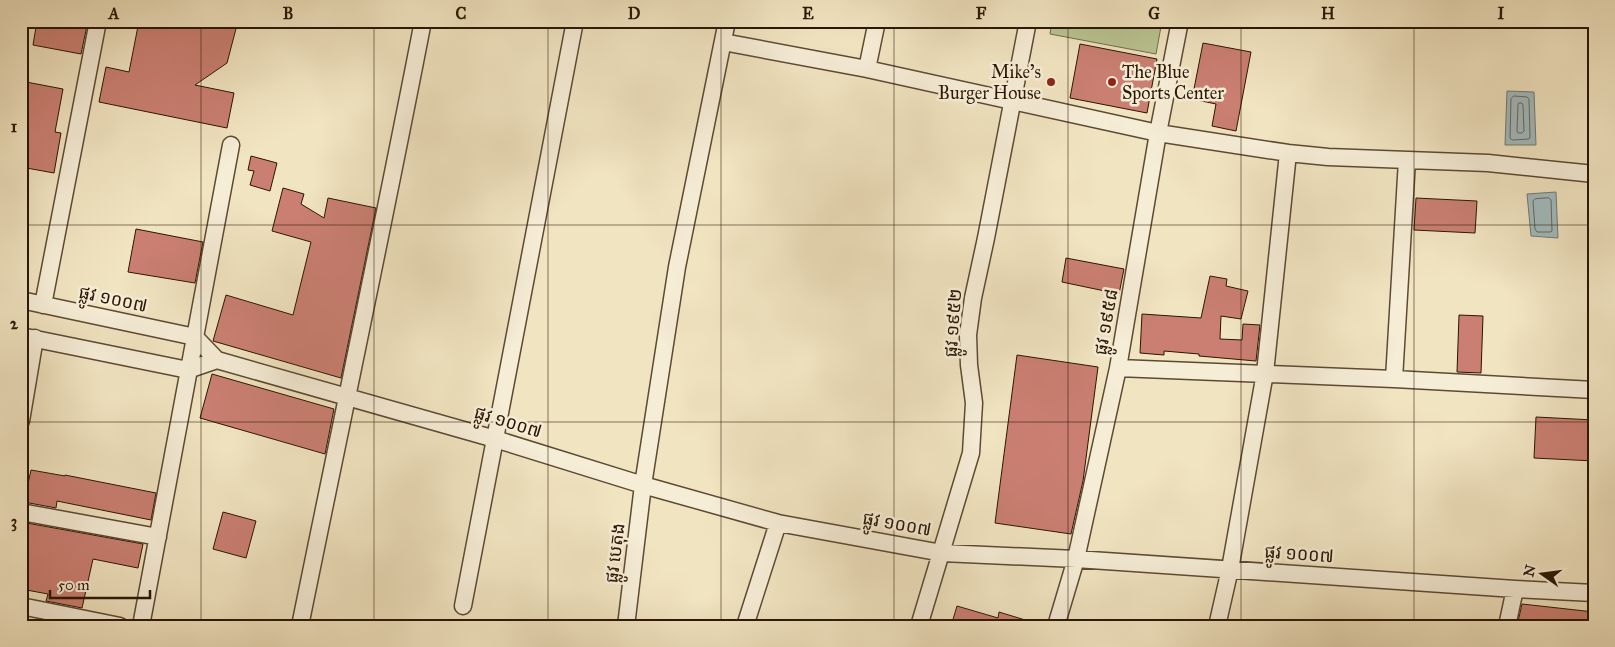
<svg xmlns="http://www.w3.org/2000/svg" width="1615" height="647" font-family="'IM FELL Great Primer','Noto Sans Khmer',serif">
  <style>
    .green { fill: #bac493; stroke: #726d4a }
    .water { fill: #a2bbbf; stroke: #727973 }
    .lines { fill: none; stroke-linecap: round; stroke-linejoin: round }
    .shore { stroke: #666860; stroke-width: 1 }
    .building { fill: #ca7f72; stroke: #2a1602 }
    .minor-casing { stroke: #5c4a32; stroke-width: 19 }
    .minor { stroke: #f6edd7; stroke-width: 16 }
    .grid { fill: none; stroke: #2a1602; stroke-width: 1; stroke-opacity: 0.55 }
    .poi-dot { fill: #8f2418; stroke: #f6edd7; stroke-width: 2 }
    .labels { text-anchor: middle; stroke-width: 5; stroke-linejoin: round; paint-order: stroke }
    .poi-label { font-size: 18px; fill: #2a1602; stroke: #f6edd7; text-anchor: end }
    .street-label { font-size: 18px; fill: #2a1602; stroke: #f6edd7 }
    .neatline { fill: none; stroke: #2a1602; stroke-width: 2 }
    .grid-label { font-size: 16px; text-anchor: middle; font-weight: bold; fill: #2a1602 }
  </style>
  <rect width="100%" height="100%" fill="#f1e4c1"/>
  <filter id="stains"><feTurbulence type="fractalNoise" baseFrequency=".004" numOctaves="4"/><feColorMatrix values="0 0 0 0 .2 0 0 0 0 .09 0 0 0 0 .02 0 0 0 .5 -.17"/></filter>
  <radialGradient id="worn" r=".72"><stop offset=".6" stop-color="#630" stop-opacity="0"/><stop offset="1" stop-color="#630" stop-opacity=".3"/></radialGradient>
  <path class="green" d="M 1052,21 L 1162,21 L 1156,54 L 1050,34 Z"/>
  <path class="water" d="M 1507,91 L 1534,92 L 1536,145 L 1505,145 Z
    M 1556,192 L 1558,238 L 1531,236 L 1527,194 Z"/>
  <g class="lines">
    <path class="shore" d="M 1514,96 L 1527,97 L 1529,99 L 1530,137 L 1529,139 L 1512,140 L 1510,138 L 1511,99 Z
      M 1519,103 L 1522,103 L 1523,105 L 1524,131 L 1522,133 L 1518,133 L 1517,131 L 1518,105 Z
      M 1549,198 L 1551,200 L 1552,231 L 1550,232 L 1537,232 L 1535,229 L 1533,201 L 1535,199 Z"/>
  </g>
  <path class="building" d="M 37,21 L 88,21 L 81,54 L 33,45 Z
    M 139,21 L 238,21 L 227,63 L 195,85 L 234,93 L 227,128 L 99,102 L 106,67 L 129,72 Z
    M 1203,43 L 1251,52 L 1236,131 L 1212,126 L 1216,104 L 1192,99 Z
    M 1080,44 L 1157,59 L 1147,113 L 1070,98 Z
    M 21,81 L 63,89 L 55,132 L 61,133 L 54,173 L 21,167 Z
    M 251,156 L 277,163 L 270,191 L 250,185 L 254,171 L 248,170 Z
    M 283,188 L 304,194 L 301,204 L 324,218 L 328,198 L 376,208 L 341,378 L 213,341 L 226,295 L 293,315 L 311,242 L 272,231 Z
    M 1416,198 L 1477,201 L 1475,233 L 1414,230 Z
    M 136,229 L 203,242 L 195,283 L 128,272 Z
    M 1066,258 L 1124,269 L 1119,294 L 1062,282 Z
    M 1210,276 L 1227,279 L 1226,286 L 1248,291 L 1241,319 L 1221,316 L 1220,339 L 1242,340 L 1243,324 L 1260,325 L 1256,361 L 1199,356 L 1199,354 L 1164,351 L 1164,355 L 1140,353 L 1142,314 L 1201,318 Z
    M 1459,315 L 1483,316 L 1481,373 L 1457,372 Z
    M 1017,355 L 1098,367 L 1083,481 L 1071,534 L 995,523 Z
    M 212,374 L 334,409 L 325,454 L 200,418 Z
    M 1536,417 L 1594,420 L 1594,461 L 1534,458 Z
    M 31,470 L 65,476 L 65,475 L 156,493 L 151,520 L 57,501 L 56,508 L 24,502 Z
    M 223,512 L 256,521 L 246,558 L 213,549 Z
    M 21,522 L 143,544 L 138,568 L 93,559 L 82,608 L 46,601 L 48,594 L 21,589 Z
    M 1522,604 L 1594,612 L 1594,626 L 1517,626 Z
    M 957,606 L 998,618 L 999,612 L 1035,623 L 1034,626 L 951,626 Z"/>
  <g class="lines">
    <defs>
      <path id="minor" d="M 723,42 L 867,69 L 1158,133 L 1288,153 L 1328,157 L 1488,163 L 1594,174
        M 867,69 L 877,21
        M 21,300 L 195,337 L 217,360 L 495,439 L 643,485 L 778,523 L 942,553 L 1076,559 L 1515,589 L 1594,593
        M 43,305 L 98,21
        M 21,336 L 188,370 L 217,360
        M 1118,368 L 1394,379 L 1594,390
        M 1394,379 L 1407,160
        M 21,421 L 35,338
        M 21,512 L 158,537
        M 21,606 L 120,626
        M 463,606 L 575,21
        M 141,626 L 231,145
        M 300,626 C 341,424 384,223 423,21
        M 626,626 L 643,485 L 677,267 L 727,21
        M 745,626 L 778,523
        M 919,626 L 971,453 L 974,403 L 969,365 L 968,335 L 973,298 L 986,238 L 1028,21
        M 1056,626 L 1076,559 L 1118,368 L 1158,133 L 1180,21
        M 1217,626 L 1230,569 L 1265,373 L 1288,153
        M 1507,626 L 1515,589"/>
    </defs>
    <use href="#minor" class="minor-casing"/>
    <use href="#minor" class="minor"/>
  </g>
  <path class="grid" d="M 201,21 L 201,626M 374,21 L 374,626M 548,21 L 548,626M 721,21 L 721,626M 894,21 L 894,626M 1068,21 L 1068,626M 1241,21 L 1241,626M 1414,21 L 1414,626M 21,225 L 1594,225M 21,422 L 1594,422"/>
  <g class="poi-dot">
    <circle cx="1051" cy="82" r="5"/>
    <circle cx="1112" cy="82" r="5"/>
  </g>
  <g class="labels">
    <g class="poi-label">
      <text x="1041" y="78">Mike's<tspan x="1041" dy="21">Burger House</tspan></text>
      <text x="1122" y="78" text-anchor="start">The Blue<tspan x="1122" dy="21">Sports Center</tspan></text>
    </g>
    <g class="street-label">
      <text transform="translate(113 299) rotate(12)" y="6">ផ្លូវ ១០០៧</text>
      <text transform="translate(1106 322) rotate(-80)" y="6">ផ្លូវ ១៩៥៨</text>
      <text transform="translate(953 323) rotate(-86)" y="6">ផ្លូវ ១៩៥២</text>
      <text transform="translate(508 422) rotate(17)" y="6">ផ្លូវ ១០០៧</text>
      <text transform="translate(897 524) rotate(10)" y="6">ផ្លូវ ១០០៧</text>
      <text transform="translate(615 553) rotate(-83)" y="6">ផ្លូវ បេតុង</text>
      <text transform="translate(1299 554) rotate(4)" y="6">ផ្លូវ ១០០៧</text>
    </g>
  </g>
  <rect width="1615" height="647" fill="none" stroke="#f1e4c1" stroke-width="55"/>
  <g transform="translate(1542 574) rotate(284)" stroke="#f6edd7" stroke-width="4" paint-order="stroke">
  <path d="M0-4L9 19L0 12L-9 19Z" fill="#2a1602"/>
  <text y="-8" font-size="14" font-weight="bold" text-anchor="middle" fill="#2a1602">N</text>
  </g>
  <path d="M50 590v8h100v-8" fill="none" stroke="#2a1602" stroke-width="2.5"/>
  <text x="58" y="590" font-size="15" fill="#2a1602" stroke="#f6edd7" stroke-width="4" paint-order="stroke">50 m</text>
  <rect x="28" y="28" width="1560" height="592" class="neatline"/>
  <g class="grid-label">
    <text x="114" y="19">A</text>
    <text x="288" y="19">B</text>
    <text x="461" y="19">C</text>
    <text x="634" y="19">D</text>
    <text x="808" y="19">E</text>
    <text x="981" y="19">F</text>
    <text x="1154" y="19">G</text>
    <text x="1328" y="19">H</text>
    <text x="1501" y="19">I</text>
    <text x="14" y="132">1</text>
    <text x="14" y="329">2</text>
    <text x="14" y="527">3</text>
  </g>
  <rect width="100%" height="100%" filter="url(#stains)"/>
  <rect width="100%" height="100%" fill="url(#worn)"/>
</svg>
